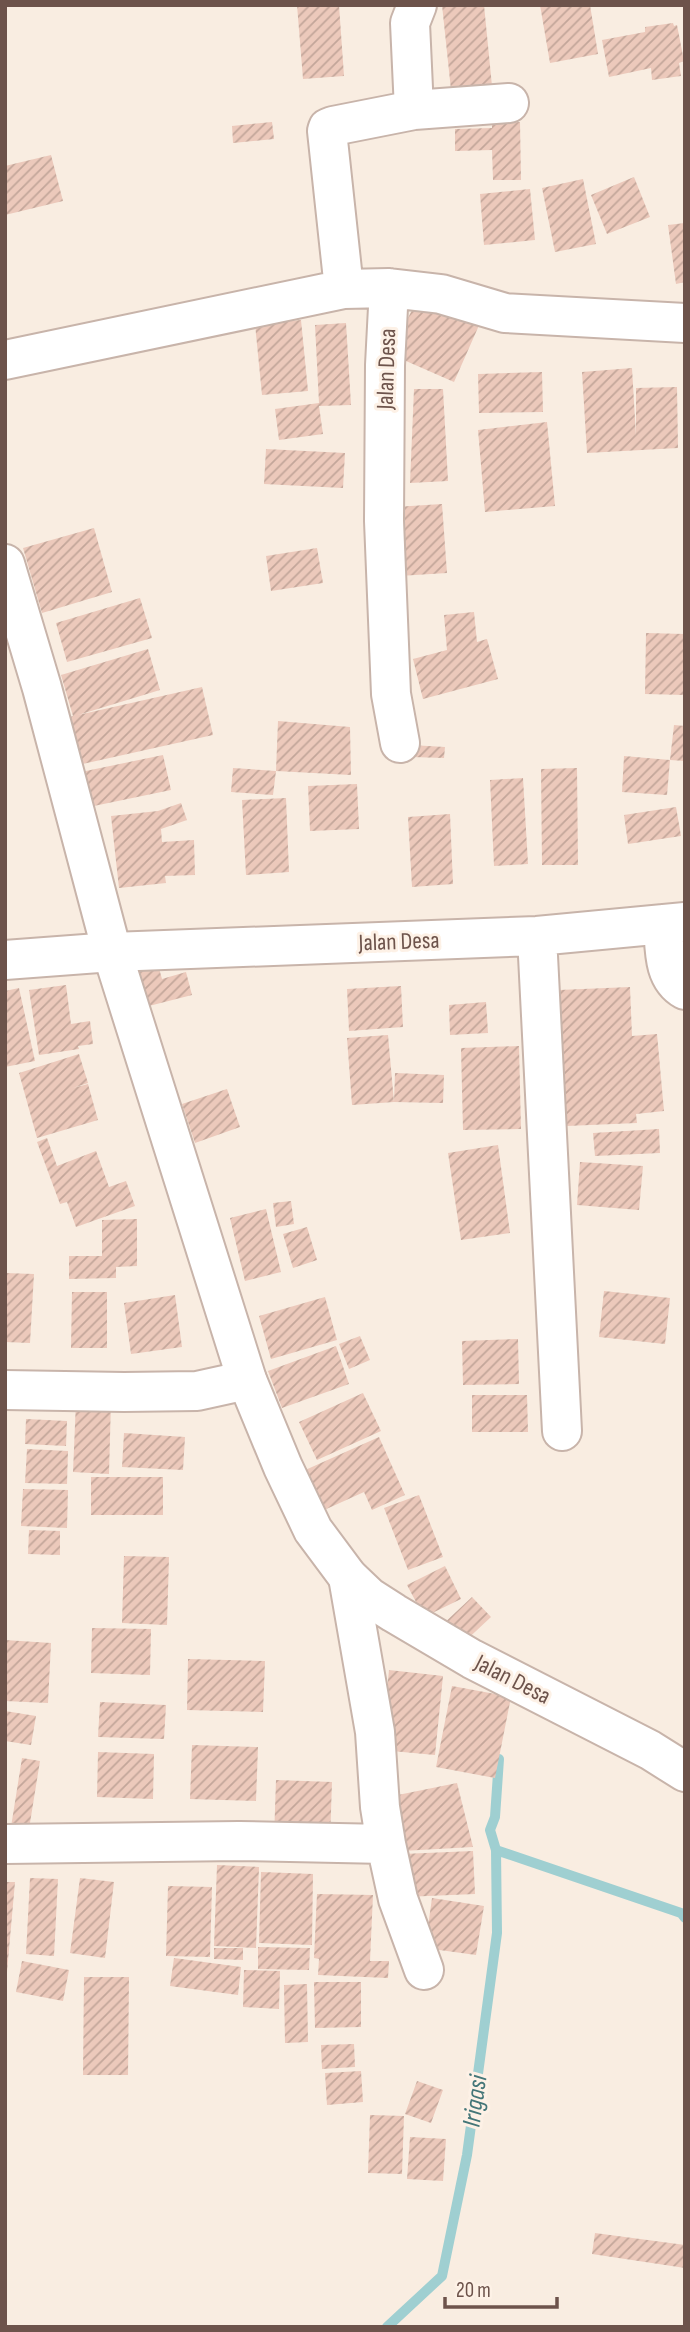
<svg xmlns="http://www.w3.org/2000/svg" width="690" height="2332" font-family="'Sofia Sans Condensed',sans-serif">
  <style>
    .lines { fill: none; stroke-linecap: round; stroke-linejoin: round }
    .stream { stroke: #9fcfd1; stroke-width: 10 }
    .building { fill: url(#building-hatch) }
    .minor-casing { stroke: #c8b4aa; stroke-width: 42 }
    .tertiary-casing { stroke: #c8b4aa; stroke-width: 42 }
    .minor { stroke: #fff; stroke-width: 38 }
    .tertiary { stroke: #fff; stroke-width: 38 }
    .labels { text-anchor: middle; stroke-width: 6; stroke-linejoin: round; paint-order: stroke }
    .street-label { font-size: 24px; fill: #6d534b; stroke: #fdf1e6 }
    .water-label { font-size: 26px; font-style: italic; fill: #447678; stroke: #fdf1e6 }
  </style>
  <defs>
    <pattern id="building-hatch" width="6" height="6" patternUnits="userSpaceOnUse" patternTransform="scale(1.75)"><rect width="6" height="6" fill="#ecc9bb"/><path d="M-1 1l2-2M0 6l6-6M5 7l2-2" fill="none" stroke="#c3a69a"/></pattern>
  </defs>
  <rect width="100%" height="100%" fill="#f9ede1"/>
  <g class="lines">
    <path class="stream" d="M 496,1850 L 681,1913 L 685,1918
      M 387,2327 L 442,2276 L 467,2155 L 497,1933 L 496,1850 L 490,1830 L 495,1817 L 499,1759"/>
  </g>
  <path class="building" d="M 297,5 L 339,5 L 344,76 L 303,79 Z
    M 442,5 L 484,5 L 492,86 L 451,90 Z
    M 540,5 L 590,5 L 598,54 L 550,63 Z
    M 673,23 L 674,26 L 677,25 L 684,61 L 679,63 L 681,76 L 652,80 L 651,68 L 609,77 L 602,40 L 645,32 L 645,27 Z
    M 272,122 L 274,139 L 233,143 L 232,126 Z
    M 520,122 L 521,180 L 493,180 L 492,150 L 455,151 L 455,129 L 492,128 L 492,123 Z
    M 51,155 L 63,201 L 5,215 L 5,166 Z
    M 634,177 L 650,217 L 607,234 L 591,195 Z
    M 583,179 L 596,244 L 555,252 L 542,188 Z
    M 530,189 L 535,240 L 484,245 L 480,194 Z
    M 685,223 L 685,282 L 676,284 L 668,225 Z
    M 413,308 L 484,314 L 454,382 L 390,354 Z
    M 301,320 L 308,391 L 262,395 L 255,324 Z
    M 346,323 L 351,405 L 319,406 L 323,434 L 279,440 L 275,409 L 319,403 L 315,325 Z
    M 632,368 L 636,436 L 636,388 L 677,387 L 678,448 L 587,453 L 582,372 Z
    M 542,372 L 543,412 L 479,413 L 478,374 Z
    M 414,389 L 443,389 L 448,481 L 410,483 Z
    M 547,422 L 555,506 L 485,512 L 478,430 Z
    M 266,449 L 345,453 L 343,488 L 264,484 Z
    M 442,504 L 447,573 L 399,576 L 395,507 Z
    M 94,528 L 112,592 L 42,613 L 23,548 Z
    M 317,548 L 323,583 L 271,591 L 266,556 Z
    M 140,598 L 152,638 L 67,662 L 56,623 Z
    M 474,612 L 477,642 L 487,639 L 498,679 L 423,699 L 413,659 L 447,650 L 444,615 Z
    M 646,633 L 685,634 L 685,695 L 645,694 Z
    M 148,649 L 160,690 L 78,715 L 202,687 L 213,735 L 78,765 L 67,718 L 73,716 L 61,675 Z
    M 278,721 L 350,727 L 351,775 L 276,771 Z
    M 674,725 L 685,726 L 685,761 L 670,760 L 667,795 L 622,792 L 624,756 L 670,760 Z
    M 411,745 L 445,747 L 444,758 L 411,757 Z
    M 163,755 L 171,790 L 89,807 L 81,772 Z
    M 233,768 L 276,771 L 273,795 L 231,792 Z
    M 577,768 L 578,865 L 542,865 L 541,769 Z
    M 523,778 L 528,864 L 494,866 L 490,780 Z
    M 357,784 L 359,829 L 310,831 L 308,786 Z
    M 286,798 L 289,872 L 246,875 L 242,800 Z
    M 181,803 L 187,820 L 161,829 L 162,842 L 194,840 L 195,875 L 165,876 L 166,883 L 119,888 L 111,816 L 158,811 Z
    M 676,807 L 681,836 L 628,844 L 624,815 Z
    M 450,814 L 453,884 L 412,887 L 408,817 Z
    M 155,954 L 162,979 L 186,972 L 192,995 L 145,1007 L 132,960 Z
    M 66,985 L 71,1024 L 90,1021 L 93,1044 L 78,1046 L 79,1049 L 39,1055 L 29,990 Z
    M 401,986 L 403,1027 L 349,1031 L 347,989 Z
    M 630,987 L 632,1036 L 657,1034 L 664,1111 L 636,1114 L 637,1123 L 567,1126 L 559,990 Z
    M 19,988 L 35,1061 L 5,1067 L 5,991 Z
    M 486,1002 L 488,1033 L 450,1035 L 449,1005 Z
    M 388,1035 L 394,1102 L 352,1105 L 347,1038 Z
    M 519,1046 L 521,1129 L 463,1130 L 461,1048 Z
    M 79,1054 L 88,1083 L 73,1088 L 88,1084 L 98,1120 L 37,1138 L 19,1073 Z
    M 395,1073 L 444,1075 L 443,1103 L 394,1102 Z
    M 227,1089 L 240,1127 L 195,1143 L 182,1104 Z
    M 659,1129 L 660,1153 L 595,1156 L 593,1133 Z
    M 47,1138 L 57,1166 L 96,1151 L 109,1187 L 126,1181 L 135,1206 L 76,1227 L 67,1202 L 60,1204 L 37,1142 Z
    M 498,1145 L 510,1233 L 461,1240 L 448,1153 Z
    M 580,1162 L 643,1166 L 639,1210 L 577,1205 Z
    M 291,1201 L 294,1224 L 276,1227 L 273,1203 Z
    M 266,1209 L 281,1272 L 245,1281 L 230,1218 Z
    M 137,1219 L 137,1266 L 116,1267 L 116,1278 L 69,1279 L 69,1256 L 102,1256 L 102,1220 Z
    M 307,1227 L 317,1260 L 293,1268 L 283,1234 Z
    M 5,1273 L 34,1274 L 30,1343 L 5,1342 Z
    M 604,1291 L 670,1298 L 665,1344 L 599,1337 Z
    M 72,1292 L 107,1292 L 107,1348 L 71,1348 Z
    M 175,1295 L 182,1347 L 131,1354 L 124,1303 Z
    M 325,1297 L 337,1340 L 271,1359 L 259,1316 Z
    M 360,1336 L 370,1360 L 349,1369 L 339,1344 Z
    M 518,1339 L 519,1384 L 463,1385 L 462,1341 Z
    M 336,1346 L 349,1384 L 282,1408 L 268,1371 Z
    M 363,1393 L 381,1431 L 317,1460 L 299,1422 Z
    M 472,1395 L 527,1395 L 528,1432 L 472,1432 Z
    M 76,1401 L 111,1401 L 109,1474 L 73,1472 Z
    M 26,1419 L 67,1421 L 66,1446 L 25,1444 Z
    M 124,1433 L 185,1437 L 183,1470 L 122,1467 Z
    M 379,1437 L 405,1495 L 372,1510 L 364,1492 L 322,1511 L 303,1471 Z
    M 27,1449 L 68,1451 L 67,1484 L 25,1483 Z
    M 91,1477 L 163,1477 L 163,1515 L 91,1515 Z
    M 23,1489 L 68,1490 L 67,1528 L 21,1526 Z
    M 419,1495 L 443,1557 L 408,1570 L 384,1508 Z
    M 29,1530 L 60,1531 L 60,1555 L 28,1554 Z
    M 124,1556 L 169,1557 L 167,1625 L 122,1623 Z
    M 445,1566 L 461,1599 L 424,1617 L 407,1585 Z
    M 472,1597 L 491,1617 L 460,1646 L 441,1626 Z
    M 92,1628 L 151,1629 L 150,1675 L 91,1673 Z
    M 5,1640 L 51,1643 L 48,1703 L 5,1701 Z
    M 188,1659 L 265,1661 L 263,1712 L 187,1710 Z
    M 389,1670 L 443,1676 L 435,1755 L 381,1750 Z
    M 452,1686 L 511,1697 L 495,1778 L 436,1767 Z
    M 100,1702 L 166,1705 L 164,1739 L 98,1737 Z
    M 5,1711 L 36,1716 L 31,1745 L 5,1741 Z
    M 192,1745 L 258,1747 L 256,1801 L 190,1799 Z
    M 98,1752 L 154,1754 L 153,1799 L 97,1797 Z
    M 22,1758 L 40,1761 L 29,1829 L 11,1827 Z
    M 276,1780 L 332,1782 L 330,1841 L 274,1839 Z
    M 457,1783 L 473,1847 L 402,1851 L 388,1797 Z
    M 473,1851 L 475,1894 L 404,1897 L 402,1854 Z
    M 217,1865 L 259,1867 L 256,1948 L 214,1946 Z
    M 261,1872 L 313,1874 L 312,1945 L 259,1943 Z
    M 30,1878 L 58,1879 L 54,1956 L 26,1954 Z
    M 80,1878 L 114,1882 L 105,1958 L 70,1953 Z
    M 5,1882 L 15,1882 L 7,1972 L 5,1972 Z
    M 168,1886 L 212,1887 L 210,1957 L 166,1956 Z
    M 317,1894 L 373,1895 L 370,1961 L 389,1961 L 388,1978 L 318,1975 L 319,1959 L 314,1958 Z
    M 432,1898 L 484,1906 L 476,1955 L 425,1948 Z
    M 258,1947 L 310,1948 L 309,1970 L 258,1969 Z
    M 214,1948 L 243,1948 L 243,1960 L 214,1959 Z
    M 174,1958 L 241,1967 L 238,1995 L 170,1986 Z
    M 22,1961 L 69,1970 L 63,2001 L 16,1992 Z
    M 244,1970 L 280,1971 L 279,2009 L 243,2007 Z
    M 84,1977 L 129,1977 L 128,2075 L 83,2075 Z
    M 314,1982 L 361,1982 L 361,2027 L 315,2028 Z
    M 307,1984 L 308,2042 L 285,2043 L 284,1985 Z
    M 354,2044 L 355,2067 L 322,2069 L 321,2045 Z
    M 361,2071 L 363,2102 L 327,2105 L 325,2073 Z
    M 417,2081 L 443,2090 L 431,2123 L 405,2114 Z
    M 370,2115 L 404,2116 L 402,2174 L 368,2173 Z
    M 410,2137 L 446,2139 L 443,2181 L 407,2179 Z
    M 595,2233 L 685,2245 L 685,2268 L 592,2254 Z"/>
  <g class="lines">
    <defs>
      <path id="minor" d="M 414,110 L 509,103
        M 389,288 L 344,289 L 327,131 L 328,128 L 333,126 L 414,110 L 410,23 L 417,5
        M 5,360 L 344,289
        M 400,743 L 391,694 L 384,521 L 385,365 L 389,288 L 441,294 L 505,313 L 685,323
        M 663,924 C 665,947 662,977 685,990
        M 537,936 L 562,1431
        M 5,960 L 112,952 L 537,936 L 685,922
        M 5,1390 L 124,1392 L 197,1391 L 247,1380
        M 348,1577 L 375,1732 L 380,1807 L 386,1844 L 398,1899 L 424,1970
        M 5,1844 L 239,1841 L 386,1844"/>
      <path id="tertiary" d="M 5,564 L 42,688 L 112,952 L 247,1380 L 283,1467 L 313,1530 L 348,1577 L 369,1597 L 394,1613 L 472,1659 L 650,1750 L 685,1772"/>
    </defs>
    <use href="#minor" class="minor-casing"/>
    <use href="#tertiary" class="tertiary-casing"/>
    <use href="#minor" class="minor"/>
    <use href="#tertiary" class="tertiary"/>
  </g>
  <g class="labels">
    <g class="street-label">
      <text transform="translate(386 369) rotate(-88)" y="8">Jalan Desa</text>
      <text transform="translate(399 941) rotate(-2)" y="8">Jalan Desa</text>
      <text transform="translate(513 1679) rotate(27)" y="8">Jalan Desa</text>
    </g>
    <g class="water-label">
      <text transform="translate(474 2101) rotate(-82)" y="9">Irigasi</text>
    </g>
  </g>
  <rect width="690" height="2332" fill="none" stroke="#6d534b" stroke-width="14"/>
  <path d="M445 2297v10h112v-10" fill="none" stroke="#6d534b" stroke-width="3.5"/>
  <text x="456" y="2297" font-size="21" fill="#6d534b" stroke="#fdf1e6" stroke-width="5" paint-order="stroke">20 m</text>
</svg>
